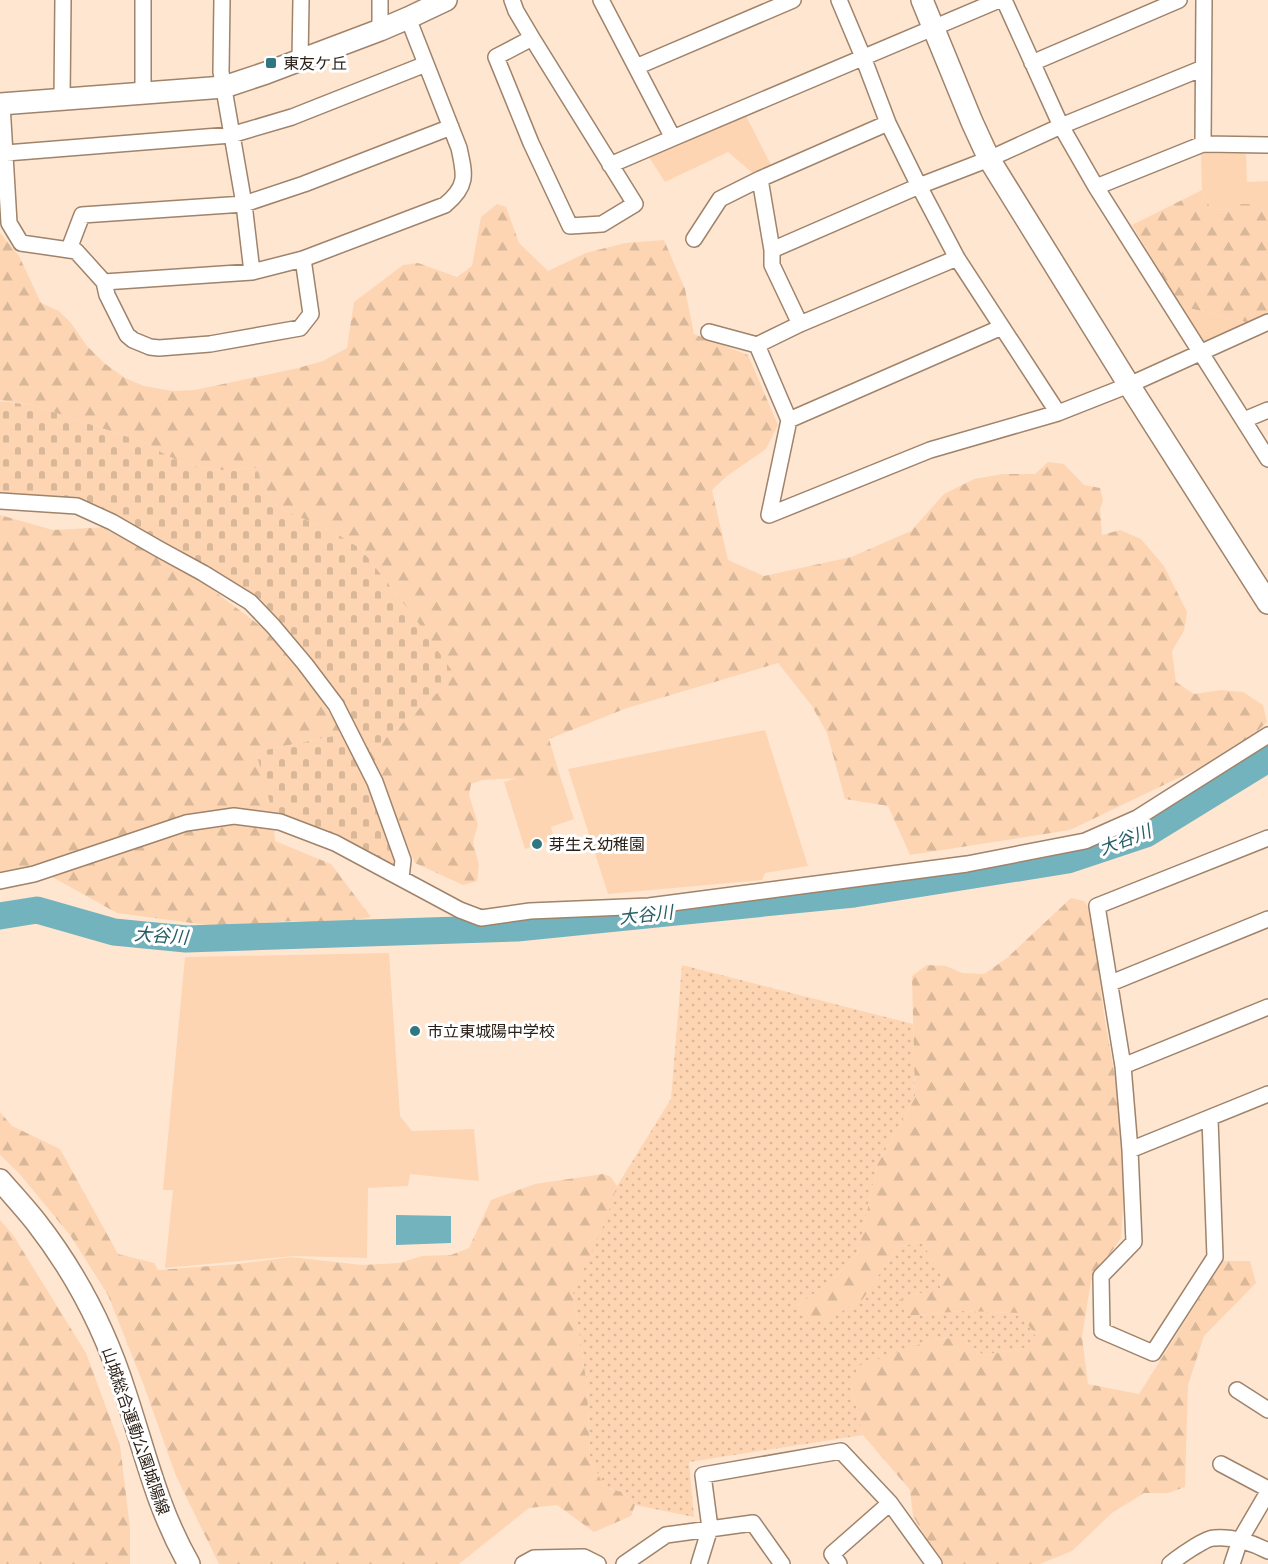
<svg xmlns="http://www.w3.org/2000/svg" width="1268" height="1564" font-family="'Fira Sans','Noto Sans JP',sans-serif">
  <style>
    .grass { fill: url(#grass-dots) }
    .forest { fill: url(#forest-firs) }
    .cemetery { fill: url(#cemetery-stones) }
    .park { fill: #fdd5b3 }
    .water { fill: #72b3bd }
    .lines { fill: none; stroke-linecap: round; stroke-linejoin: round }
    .river { stroke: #72b3bd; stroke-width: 27 }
    .street-casing { stroke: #9f836b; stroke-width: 18 }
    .secondary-casing { stroke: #9f836b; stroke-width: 24 }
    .street { stroke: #fff; stroke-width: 15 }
    .secondary { stroke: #fff; stroke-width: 21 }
    .poi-dot { fill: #2f7781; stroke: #fff; stroke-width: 2 }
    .labels { text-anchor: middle; stroke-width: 6; stroke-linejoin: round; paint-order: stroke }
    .poi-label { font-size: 16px; fill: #2b2017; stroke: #fff; text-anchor: start }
    .street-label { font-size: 16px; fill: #2b2017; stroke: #fff }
    .water-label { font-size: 18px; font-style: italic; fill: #265d65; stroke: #fff }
  </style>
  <defs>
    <pattern id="grass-dots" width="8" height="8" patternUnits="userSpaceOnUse" patternTransform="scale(1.5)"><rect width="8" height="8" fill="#fdd5b3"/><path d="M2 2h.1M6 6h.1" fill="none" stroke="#d9b799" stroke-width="1.8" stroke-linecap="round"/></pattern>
    <pattern id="forest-firs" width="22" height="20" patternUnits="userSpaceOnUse" patternTransform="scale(1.5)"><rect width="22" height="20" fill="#fdd5b3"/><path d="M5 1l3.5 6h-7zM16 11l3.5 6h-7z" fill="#d9b799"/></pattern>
    <pattern id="cemetery-stones" width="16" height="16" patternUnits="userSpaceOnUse" patternTransform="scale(1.5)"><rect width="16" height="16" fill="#fdd5b3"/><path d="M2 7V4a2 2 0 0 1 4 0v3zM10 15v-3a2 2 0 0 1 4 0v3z" fill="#d9b799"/></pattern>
  </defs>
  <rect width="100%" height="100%" fill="#ffe6d1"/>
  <path class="grass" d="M 682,965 L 913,1024 L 915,1098 L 877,1165 L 858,1253 L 832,1281 L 798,1305 L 863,1299 L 897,1247 L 921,1242 L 941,1271 L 940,1293 L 919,1293 L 900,1300 L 907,1316 L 963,1311 L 1019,1313 L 1036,1336 L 1025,1348 L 983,1355 L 961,1337 L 932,1340 L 911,1348 L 851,1386 L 863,1435 L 689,1462 L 694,1517 L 635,1505 L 622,1492 L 605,1488 L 590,1459 L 587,1386 L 573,1293 L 617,1186 L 671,1099 Z"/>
  <path class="forest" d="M 1202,190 L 1211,209 L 1225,210 L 1241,204 L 1268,204 L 1268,313 L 1249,323 L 1180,306 L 1132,225 Z
    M 497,204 L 506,207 L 519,243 L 548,271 L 586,253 L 625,243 L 664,240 L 685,289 L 694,334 L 748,355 L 778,425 L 766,449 L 727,476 L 712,490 L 728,560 L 764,576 L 851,557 L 911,531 L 944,494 L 974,479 L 1003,474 L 1035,474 L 1048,462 L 1064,464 L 1084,485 L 1100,488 L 1103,501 L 1100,509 L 1102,535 L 1120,530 L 1141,539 L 1164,566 L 1187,612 L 1184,631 L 1172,651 L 1176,682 L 1194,694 L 1221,690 L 1243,692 L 1263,705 L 1267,722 L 1248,740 L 1220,758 L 1070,830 L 910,855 L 888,806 L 845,799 L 827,733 L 812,706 L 778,663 L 627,708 L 549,739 L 560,776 L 482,780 L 471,784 L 469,795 L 478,824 L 473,842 L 479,865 L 477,881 L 463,885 L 415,863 L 367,754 L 445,686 L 451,671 L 414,617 L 361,549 L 332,531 L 278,508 L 266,492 L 256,468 C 247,468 237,470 228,470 C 200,470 171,461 149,444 L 32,405 L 0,400 L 0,233 L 19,256 L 41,303 L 59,311 L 71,323 L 87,346 L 104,363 L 125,378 L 144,386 L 172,391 L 195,390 L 298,368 L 323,361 L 347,348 L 354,302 L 403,265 L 418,263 L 457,277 L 472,266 L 481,217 Z
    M 0,515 L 53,530 L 107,527 L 201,581 L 263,628 L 309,682 L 343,734 L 256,752 L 272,807 L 275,841 L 331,864 L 371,917 L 336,924 L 294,921 L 215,926 L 117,913 L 45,873 L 16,870 L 0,874 Z
    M 1071,898 L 1084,901 L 1092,912 L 1104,1015 L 1127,1144 L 1121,1238 L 1091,1281 L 1082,1337 L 1088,1384 L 1139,1394 L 1223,1261 L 1250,1261 L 1256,1283 L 1204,1336 L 1188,1385 L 1185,1487 L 1168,1493 L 1144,1493 L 1112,1513 L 1072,1551 L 1040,1564 L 942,1564 L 913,1516 L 910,1490 L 863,1435 L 851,1386 L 858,1366 L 932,1340 L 961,1337 L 983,1355 L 1025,1348 L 1036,1335 L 1018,1313 L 963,1311 L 907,1316 L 899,1300 L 919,1293 L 940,1292 L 941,1271 L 921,1242 L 897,1247 L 863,1299 L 834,1316 L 811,1323 L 798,1305 L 832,1281 L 858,1253 L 877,1165 L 915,1098 L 912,976 L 927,965 L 946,966 L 962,973 L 984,974 L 1007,958 Z
    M 0,1112 L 12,1126 L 60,1149 L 118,1254 L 154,1263 L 158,1270 L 238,1264 L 291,1257 L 362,1265 L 400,1263 L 422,1256 L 451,1255 L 469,1248 L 491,1200 L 535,1184 L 603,1174 L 611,1177 L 617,1186 L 606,1220 L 573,1293 L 587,1386 L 590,1459 L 605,1488 L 622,1492 L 635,1505 L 631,1516 L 594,1532 L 557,1505 L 529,1508 L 459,1564 L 219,1564 L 176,1476 L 144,1386 L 108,1295 L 70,1235 L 18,1172 L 0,1155 Z
    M 0,1220 L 13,1235 L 86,1353 L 120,1445 L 130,1528 L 130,1564 L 0,1564 Z"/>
  <path class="cemetery" d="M 0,401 L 32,405 L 149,444 C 171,461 200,470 228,470 C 237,470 247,468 256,468 L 266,492 L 278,508 L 332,531 L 361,549 L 414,617 L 452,671 L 445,686 L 367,754 L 341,701 L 260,600 L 203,564 L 80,499 L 11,493 L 6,495 L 0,495 Z
    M 343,734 L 373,789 L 396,863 L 393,866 L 352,843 L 307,824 L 272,816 L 271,807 L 256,752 Z"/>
  <path class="park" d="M 745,114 L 772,167 L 755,175 L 728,152 L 665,182 L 647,154 Z
    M 1201,154 L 1246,154 L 1247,182 L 1268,181 L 1268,204 L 1241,204 L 1225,210 L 1211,209 L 1202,190 Z
    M 1180,306 L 1249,323 L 1204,343 Z
    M 765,730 L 808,866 L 765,873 L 762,880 L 608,894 L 568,769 Z
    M 524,776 L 560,776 L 574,819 L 551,827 L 554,839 L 525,849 L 504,782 Z
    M 389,953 L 400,1116 L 412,1131 L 474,1129 L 479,1181 L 410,1174 L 408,1186 L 368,1188 L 367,1258 L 295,1256 L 165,1268 L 173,1190 L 163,1190 L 185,957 Z"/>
  <path class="water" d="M 396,1215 L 451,1216 L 451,1243 L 396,1245 Z"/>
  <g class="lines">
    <path class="river" d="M 0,916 L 37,910 L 114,932 L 186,939 L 517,928 L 854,894 L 1068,860 L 1146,834 L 1268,759"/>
    <defs>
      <path id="street" d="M 222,0 L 221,72 L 244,204 L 252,272
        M 512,0 L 516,11 L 532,38 L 635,204 L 602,224 L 570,226 L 531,143 L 496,57 L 532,38
        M 601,0 L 673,138 L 999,0
        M 839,0 L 863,57 L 888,123 L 919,186 L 957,258 L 1058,413
        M 1004,0 L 1061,126 L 1096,187 L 1268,459
        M 380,30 L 380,0
        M 300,60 L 301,0
        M 1032,63 L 1179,0
        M 636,67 L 793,0
        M 143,94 L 143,0
        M 62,99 L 63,0
        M 2,104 L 9,223 L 21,243 L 76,251 L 104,282 L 107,295 L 127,335 L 133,340 L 150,347 L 159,348 L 210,344 L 300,328 L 311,314 L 303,259
        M 1203,144 L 1204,0
        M 6,153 L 231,135 L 292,117 L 426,64
        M 610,165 L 673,138
        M 1096,187 L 1203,144 L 1268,145
        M 694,239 L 720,199 L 760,179
        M 69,249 L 82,215 L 244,204 L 304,184 L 451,127
        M 772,250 L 919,186 L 989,159 L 1061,126 L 1203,68
        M 957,258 L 800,324 L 757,345 L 789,420 L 769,515 L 930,450 L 1058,413 L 1129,385 L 1268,322
        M 104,282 L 252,272 L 303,259 L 445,205 C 468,186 465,175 459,148 L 408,18
        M 800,324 L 772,265 L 772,250 L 760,179 L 888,123
        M 709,332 L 757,345
        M 789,420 L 1002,327
        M 1244,420 L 1268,410
        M 0,501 L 77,506 L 112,522 L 159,549 L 203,573 L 250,602 L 273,626 L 305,664 L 336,705 L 375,782 L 403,860 L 401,878
        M 0,881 L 34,874 L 186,823 L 234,816 L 280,822 L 335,843 L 460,910 L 481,918 L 530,911 L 649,906 L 967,864 L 1085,841 L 1137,818 L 1268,735
        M 1111,983 L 1268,919
        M 1123,1066 L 1268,1007
        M 1210,1119 L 1215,1257 L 1153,1353 L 1102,1331 L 1101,1276 L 1134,1242 L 1130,1150 L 1123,1066 L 1097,906 L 1268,838
        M 1130,1150 L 1268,1094
        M 1237,1390 L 1268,1410
        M 1221,1464 L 1268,1489
        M 523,1564 L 534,1558 L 584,1557 L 598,1564
        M 624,1564 L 666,1535 L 753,1523 L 782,1564
        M 699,1564 L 710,1528 L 703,1475 L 841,1451 L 890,1503 L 934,1564
        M 839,1564 L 832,1554 L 890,1503
        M 1170,1564 C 1177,1558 1205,1538 1214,1538 C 1232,1536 1253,1543 1268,1551
        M 1232,1564 L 1240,1540 L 1268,1492"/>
      <path id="secondary" d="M 922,0 L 972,122 L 989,159 L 1129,385 L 1268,603
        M 0,104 L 224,87 L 266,73 L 380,30 L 408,18 L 446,0
        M 0,1180 C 12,1194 25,1208 36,1222 C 75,1272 106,1332 125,1392 C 145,1452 157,1508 189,1564"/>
    </defs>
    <use href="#street" class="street-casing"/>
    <use href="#secondary" class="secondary-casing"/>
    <use href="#street" class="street"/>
    <use href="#secondary" class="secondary"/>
  </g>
  <g class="poi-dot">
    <rect x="265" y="57" width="12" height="12" rx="3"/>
    <circle cx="537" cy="844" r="6"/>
    <circle cx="415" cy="1031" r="6"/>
  </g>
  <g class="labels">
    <g class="poi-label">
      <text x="283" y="69">東友ケ丘</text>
      <text x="549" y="850">芽生え幼稚園</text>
      <text x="427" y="1037">市立東城陽中学校</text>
    </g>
    <g class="street-label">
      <text transform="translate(136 1431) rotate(71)" y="6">山城総合運動公園城陽線</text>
    </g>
    <g class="water-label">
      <text transform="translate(1125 840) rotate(-21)" y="6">大谷川</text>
      <text transform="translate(646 915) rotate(-6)" y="6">大谷川</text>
      <text transform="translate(161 936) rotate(4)" y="6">大谷川</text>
    </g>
  </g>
</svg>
